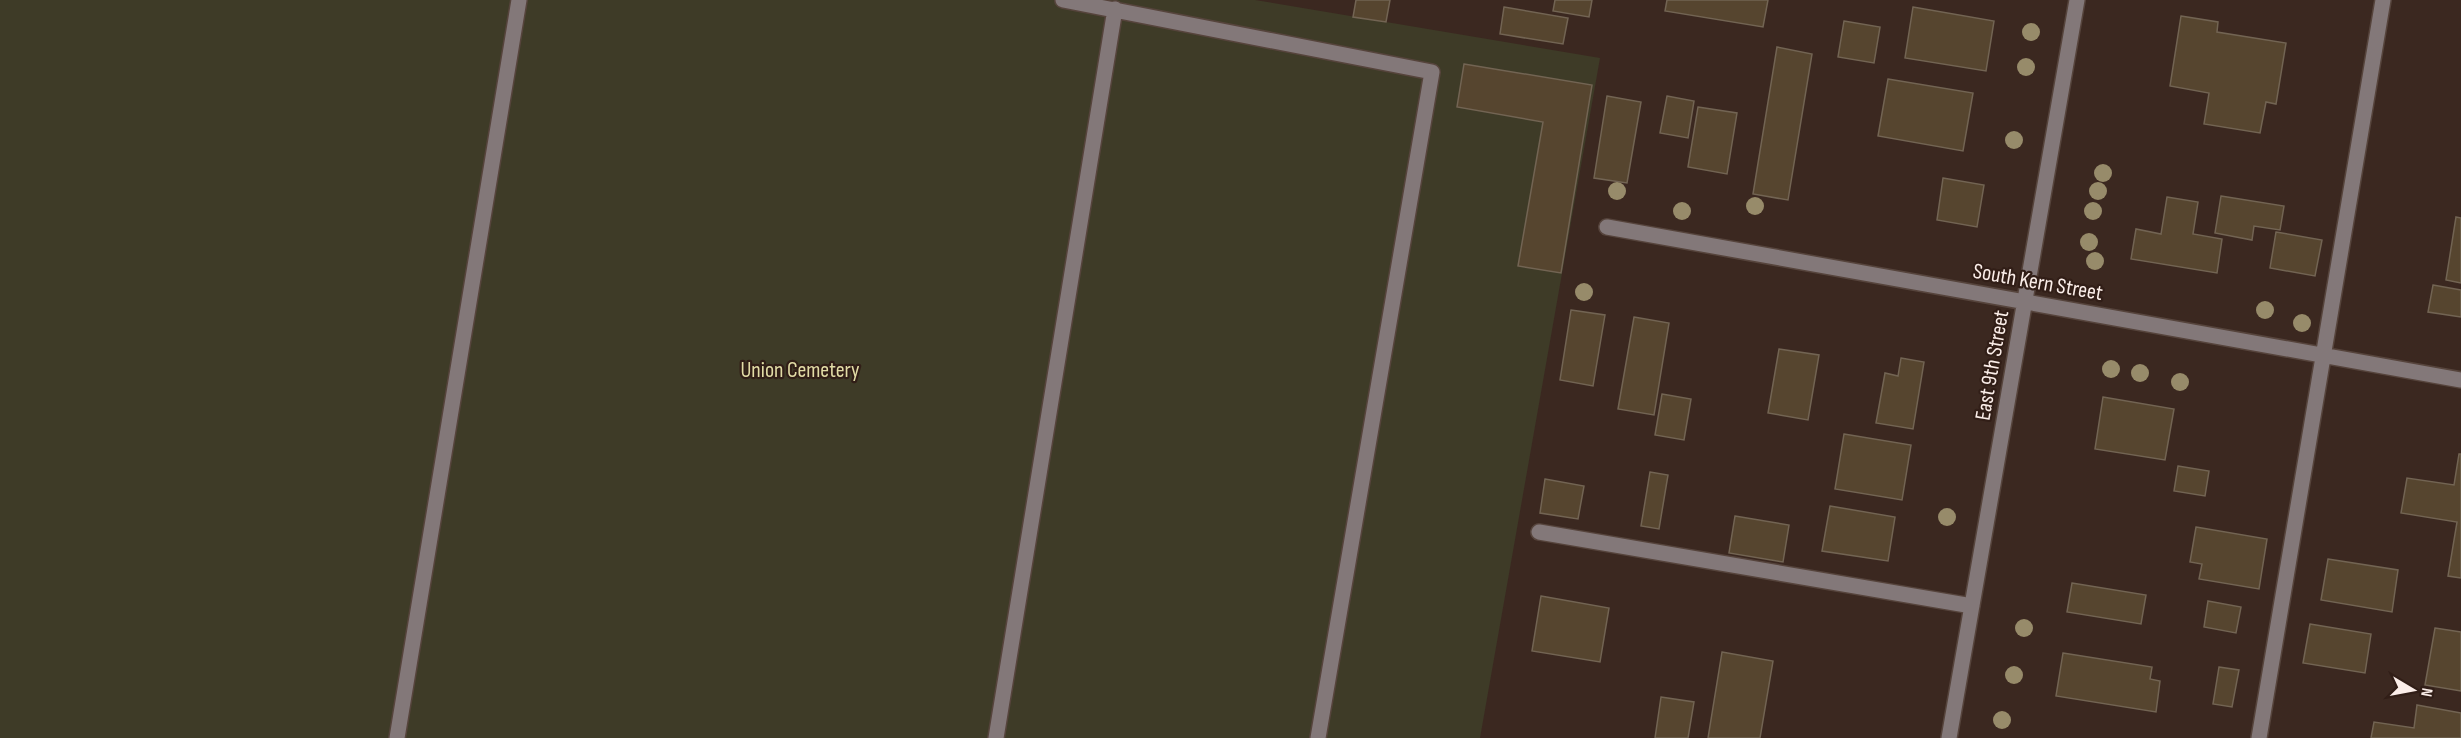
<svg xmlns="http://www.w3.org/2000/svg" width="2461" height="738" font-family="'Sofia Sans Condensed',sans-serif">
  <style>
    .green { fill: #3e3b27 }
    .building { fill: #56452f; stroke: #726453; stroke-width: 1.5 }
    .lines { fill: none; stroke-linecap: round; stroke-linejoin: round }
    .minor-casing { stroke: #56443c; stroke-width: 18 }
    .minor { stroke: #837879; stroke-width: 15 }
    .tree { fill: #978b6a }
    .labels { text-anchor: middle; stroke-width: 4.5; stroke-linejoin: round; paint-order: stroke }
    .street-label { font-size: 22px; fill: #fbeee9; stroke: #311e17 }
    .park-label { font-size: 22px; fill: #e2dca6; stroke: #311e17 }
  </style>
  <rect width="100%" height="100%" fill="#3b2820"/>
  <path class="green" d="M 0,0 L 1255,0 L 1600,58 L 1480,738 L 0,738 Z"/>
  <path class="building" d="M 1356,0 L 1390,0 L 1386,22 L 1353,17 Z
    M 1555,0 L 1592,0 L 1589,17 L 1553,11 Z
    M 1667,0 L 1768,0 L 1763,27 L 1665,11 Z
    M 1504,7 L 1568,18 L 1563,44 L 1500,34 Z
    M 1913,7 L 1994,21 L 1986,71 L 1905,58 Z
    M 2181,16 L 2218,22 L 2217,32 L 2286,43 L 2276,104 L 2266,102 L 2260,133 L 2204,124 L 2209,93 L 2170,86 Z
    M 1844,21 L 1880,27 L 1874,63 L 1838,57 Z
    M 1777,47 L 1812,54 L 1788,200 L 1753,194 Z
    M 1464,64 L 1592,85 L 1561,273 L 1518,266 L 1543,122 L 1457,107 Z
    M 1888,79 L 1973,93 L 1963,151 L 1878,136 Z
    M 1607,96 L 1641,102 L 1627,183 L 1594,178 Z
    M 1667,96 L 1694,101 L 1688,138 L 1660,133 Z
    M 1698,107 L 1737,113 L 1727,174 L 1688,167 Z
    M 1943,178 L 1984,185 L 1977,227 L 1937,220 Z
    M 2221,196 L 2284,206 L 2280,230 L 2254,226 L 2252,240 L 2215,233 Z
    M 2167,197 L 2198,202 L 2193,234 L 2222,239 L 2217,273 L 2131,259 L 2136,229 L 2161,234 Z
    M 2456,217 L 2461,218 L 2461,283 L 2446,280 Z
    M 2276,232 L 2322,240 L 2315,276 L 2270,268 Z
    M 2433,285 L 2461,290 L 2461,317 L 2428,312 Z
    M 1571,310 L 1605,315 L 1593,386 L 1560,380 Z
    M 1634,317 L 1669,323 L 1654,415 L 1618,409 Z
    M 1779,349 L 1819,355 L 1808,420 L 1768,413 Z
    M 1901,358 L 1924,362 L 1913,429 L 1876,423 L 1885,373 L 1898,376 Z
    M 1662,394 L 1691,399 L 1684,440 L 1655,435 Z
    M 2103,397 L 2174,409 L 2165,460 L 2095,449 Z
    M 1844,434 L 1911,445 L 1902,500 L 1835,489 Z
    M 2459,454 L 2461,454 L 2461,578 L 2448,576 L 2457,522 L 2401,513 L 2407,478 L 2454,485 Z
    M 2178,466 L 2209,471 L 2205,496 L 2174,491 Z
    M 1650,472 L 1668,475 L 1659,529 L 1641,526 Z
    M 1545,479 L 1584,486 L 1578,519 L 1540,513 Z
    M 1830,506 L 1895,517 L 1888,561 L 1822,551 Z
    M 1735,516 L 1789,525 L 1783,562 L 1729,553 Z
    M 2196,527 L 2267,539 L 2259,589 L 2199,579 L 2202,564 L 2190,562 Z
    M 2328,559 L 2398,570 L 2392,612 L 2321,600 Z
    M 2072,583 L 2146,595 L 2141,624 L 2067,612 Z
    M 1541,596 L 1609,608 L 1600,662 L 1532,651 Z
    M 2208,601 L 2241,607 L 2236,633 L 2204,627 Z
    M 2310,624 L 2371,634 L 2365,673 L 2303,663 Z
    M 2435,628 L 2461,632 L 2461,691 L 2425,685 Z
    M 1722,652 L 1773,661 L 1760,738 L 1708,738 Z
    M 2063,653 L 2152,667 L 2150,679 L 2160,681 L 2156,712 L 2056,696 Z
    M 2219,667 L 2239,670 L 2232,707 L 2213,704 Z
    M 1661,697 L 1694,702 L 1688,738 L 1655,738 Z
    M 2417,705 L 2461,713 L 2461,738 L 2371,738 L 2374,722 L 2414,728 Z"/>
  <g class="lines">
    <defs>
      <path id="minor" d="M 1063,0 L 1432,72 L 1318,738
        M 1607,227 L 2461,380
        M 1539,532 L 1972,606
        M 397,738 L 519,0
        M 996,738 L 1115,9
        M 1949,738 L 2077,0
        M 2259,738 L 2383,0"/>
    </defs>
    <use href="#minor" class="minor-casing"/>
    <use href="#minor" class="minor"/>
  </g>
  <g class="tree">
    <circle cx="2031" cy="32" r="9"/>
    <circle cx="2026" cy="67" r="9"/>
    <circle cx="2014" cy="140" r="9"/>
    <circle cx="2103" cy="173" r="9"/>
    <circle cx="1617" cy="191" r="9"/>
    <circle cx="2098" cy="191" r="9"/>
    <circle cx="1755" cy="206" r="9"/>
    <circle cx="1682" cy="211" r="9"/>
    <circle cx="2093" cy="211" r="9"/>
    <circle cx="2089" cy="242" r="9"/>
    <circle cx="2095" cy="261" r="9"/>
    <circle cx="1584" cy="292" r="9"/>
    <circle cx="2265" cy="310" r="9"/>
    <circle cx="2302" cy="323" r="9"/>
    <circle cx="2111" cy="369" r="9"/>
    <circle cx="2140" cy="373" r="9"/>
    <circle cx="2180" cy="382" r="9"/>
    <circle cx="1947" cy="517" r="9"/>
    <circle cx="2024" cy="628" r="9"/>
    <circle cx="2014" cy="675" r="9"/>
    <circle cx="2002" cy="720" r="9"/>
  </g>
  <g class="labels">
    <g class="street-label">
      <text transform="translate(2038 281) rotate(10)" y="8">South Kern Street</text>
      <text transform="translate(1991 365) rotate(-80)" y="8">East 9th Street</text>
    </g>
    <g class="park-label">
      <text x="800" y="377">Union Cemetery</text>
    </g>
  </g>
  <g transform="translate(2413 690) rotate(100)" stroke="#311e17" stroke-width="4.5" paint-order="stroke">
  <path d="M0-4.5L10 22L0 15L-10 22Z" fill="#fbeee9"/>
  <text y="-9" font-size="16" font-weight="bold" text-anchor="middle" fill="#fbeee9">N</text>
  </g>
</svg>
